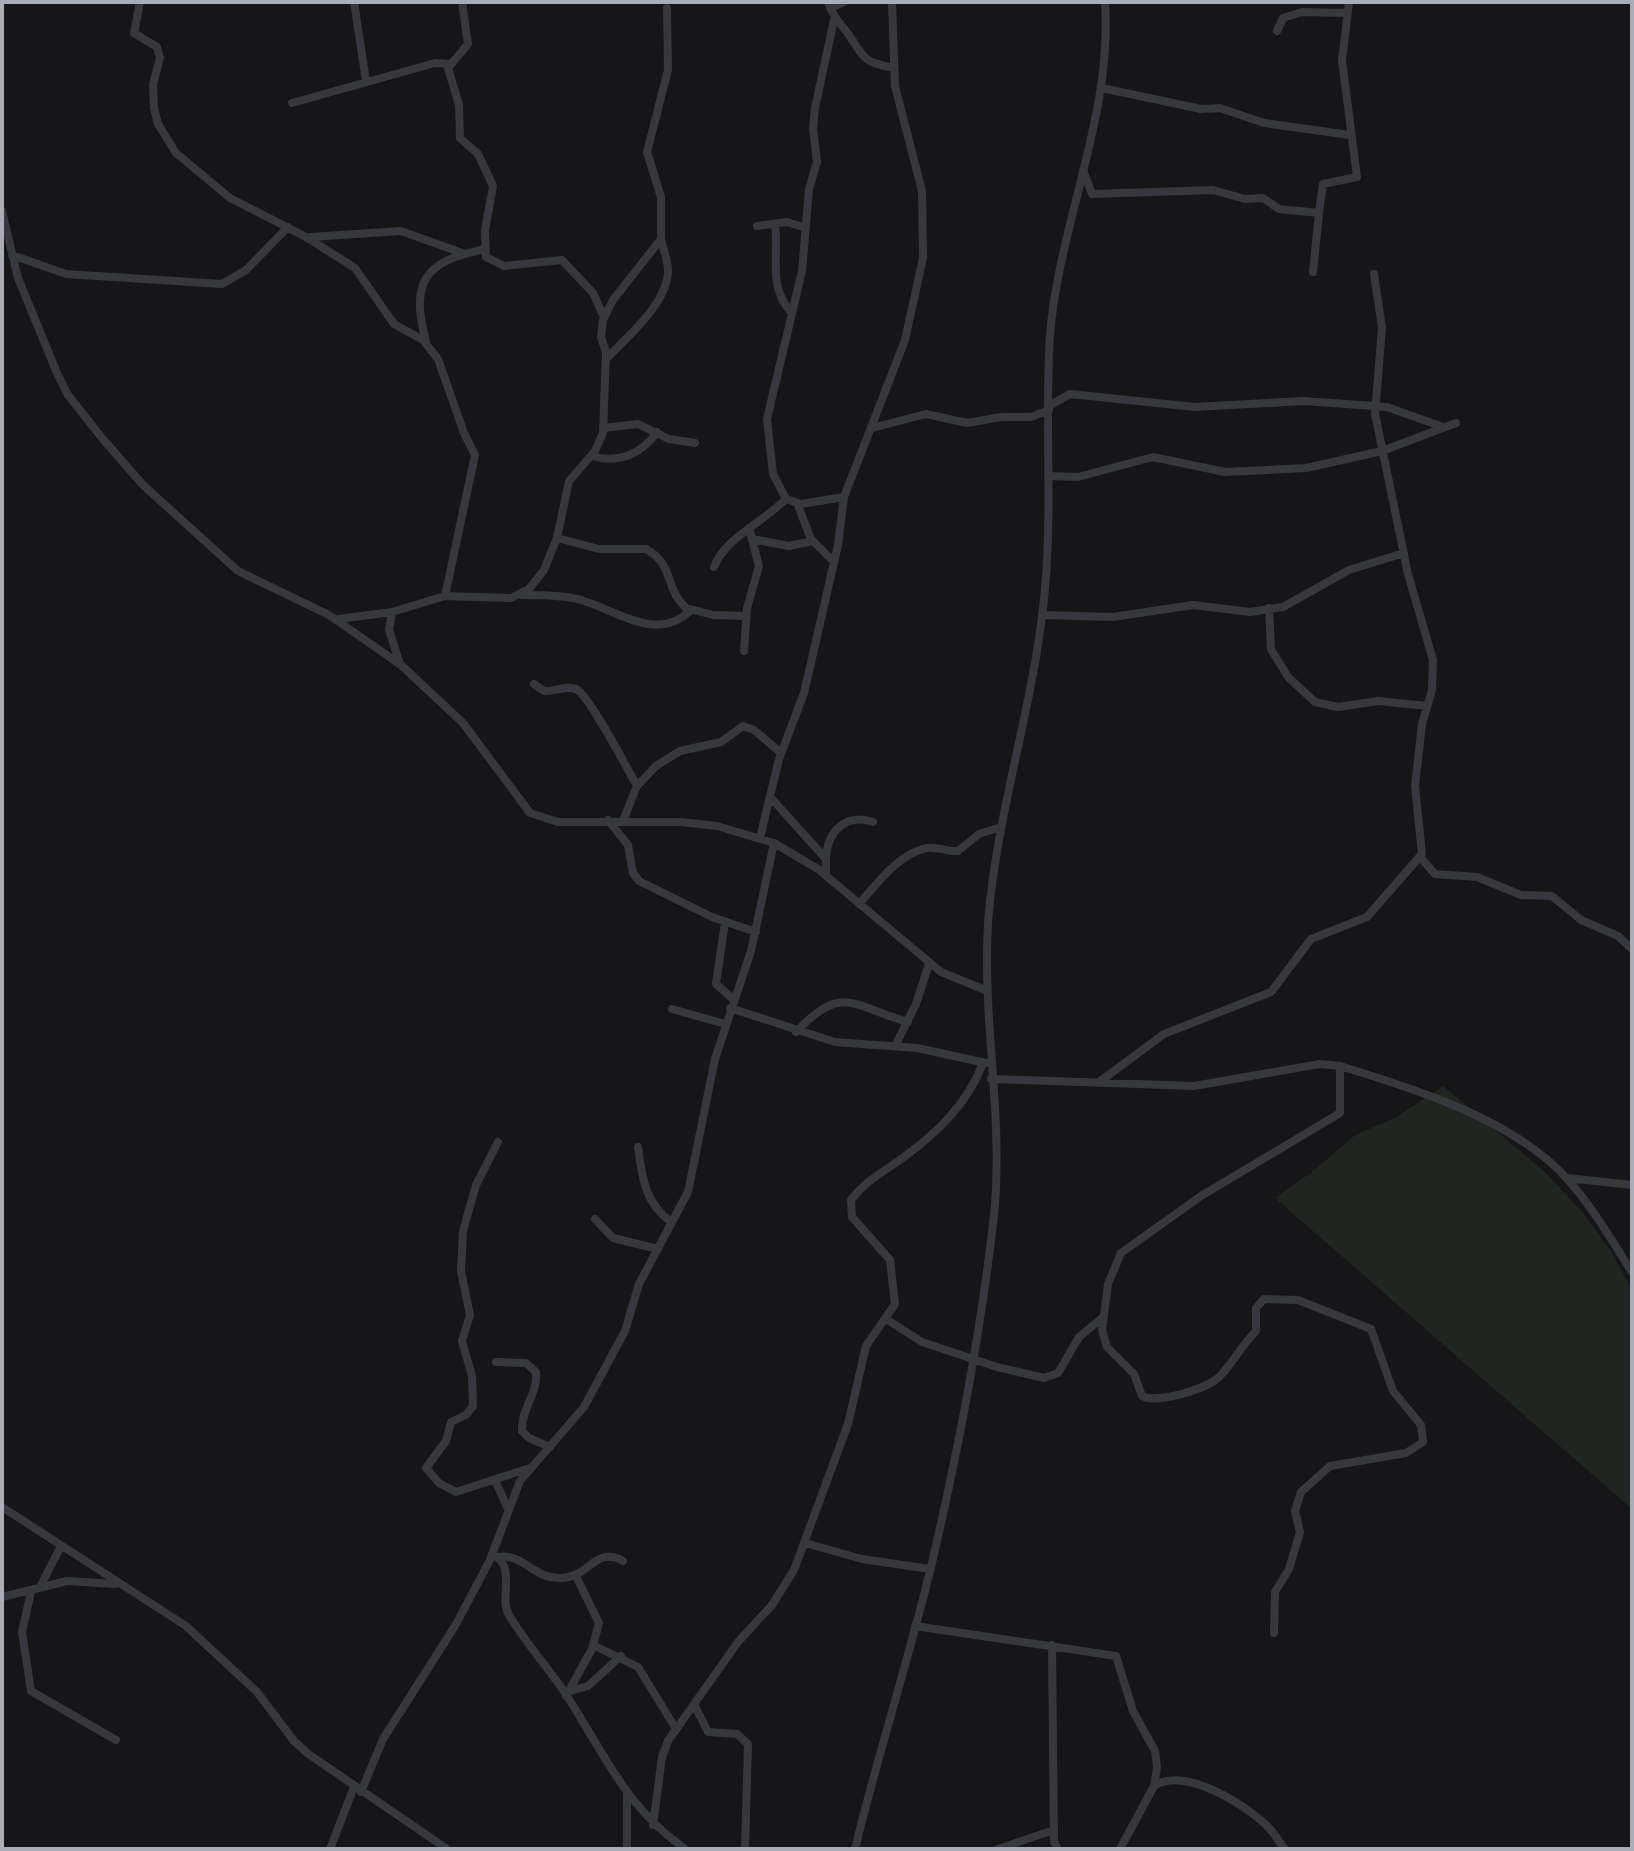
<svg xmlns="http://www.w3.org/2000/svg" width="1634" height="1851" font-family="Karla,sans-serif">
  <style>
    .green { fill: #1e261f }
    .lines { fill: none; stroke-linecap: round; stroke-linejoin: round }
    .minor { stroke: #37383d; stroke-width: 8 }
  </style>
  <rect width="100%" height="100%" fill="#161618"/>
  <path class="green" d="M 1443,1086 L 1545,1172 L 1584,1214 L 1614,1256 L 1632,1290 L 1632,1509 L 1275,1198 L 1316,1169 L 1355,1135 L 1395,1118 Z"/>
  <g class="lines">
    <path class="minor" d="M 140,2 L 134,33 L 157,47 L 160,58 L 153,84 L 154,108 L 158,124 L 176,153 L 230,198 L 306,237 L 355,268 L 394,324 L 423,340 L 438,359 L 464,433 L 475,455 L 445,596
      M 354,2 L 366,81
      M 462,2 L 468,44 L 448,68 L 459,105 L 460,138 L 478,154 L 493,186 L 485,230 L 486,257 L 504,266 L 562,260 L 593,293 L 604,317
      M 828,2 C 833,17 840,23 849,35 C 865,59 863,62 894,68
      M 830,8 L 844,2
      M 834,20 L 815,108 L 813,129 L 817,162 L 809,189 L 802,271 L 767,419 L 773,474 L 786,499 L 801,504 L 844,497
      M 1277,31 L 1283,18 L 1302,12 L 1347,13
      M 1102,88 L 1201,109 L 1220,108 L 1264,123 L 1350,135
      M 292,103 L 435,63 L 450,64
      M 1083,170 L 1092,194 L 1213,190 L 1245,199 L 1263,198 L 1279,209 L 1319,213 L 1323,184 L 1357,177 L 1342,60 L 1349,2
      M 2,211 L 18,278 L 57,373 L 68,395 L 102,438 L 143,485 L 238,571 L 329,615 L 401,665 L 463,723 L 530,813 L 558,822 L 681,822 L 717,826 L 774,843 L 818,869 L 941,972 L 985,990
      M 775,224 C 779,255 768,286 790,311
      M 757,226 L 787,222 L 806,228
      M 311,237 L 401,231 L 465,254 L 484,249
      M 12,255 L 66,274 L 222,284 L 246,270 L 288,227
      M 1313,272 L 1319,213
      M 426,342 C 415,298 414,268 465,254
      M 607,358 C 628,336 668,303 668,270 C 668,260 663,249 661,239
      M 1049,406 L 1070,394 L 1195,407 L 1304,401 L 1387,407 L 1443,427
      M 604,428 L 638,424 L 669,439 L 695,443
      M 872,428 L 926,414 L 967,423 L 1001,417 L 1031,417 L 1049,410
      M 592,456 C 618,464 642,454 657,432
      M 1048,476 L 1078,477 L 1153,457 L 1225,472 L 1306,468 L 1382,451 L 1456,423
      M 797,503 L 811,539 L 834,562
      M 557,538 L 599,549 L 646,549 C 675,565 664,588 686,608 L 713,615 L 746,616
      M 752,539 L 789,546 L 812,541
      M 714,567 C 724,539 763,522 786,499
      M 521,595 C 540,595 560,595 578,599 C 615,609 657,644 691,610
      M 1269,608 L 1271,649 L 1288,677 L 1315,702 L 1338,707 L 1378,701 L 1427,706
      M 392,612 L 389,630 L 400,664
      M 1042,615 L 1113,617 L 1193,605 L 1250,612 L 1283,607 L 1349,570 L 1404,553
      M 338,619 L 392,612 L 445,596 L 511,598 L 529,589 L 544,570 L 557,538 L 569,481 L 595,451 L 603,433 L 606,352 L 601,337 L 603,320 L 613,300 L 661,239 L 661,197 L 647,152 L 668,70 L 667,8
      M 744,651 L 747,608 L 759,566 L 750,531
      M 534,684 L 544,691 C 554,692 567,685 576,689 C 589,695 628,770 637,786
      M 771,798 L 826,859 L 826,875
      M 608,820 L 628,845 L 633,873 L 639,881 L 712,917 L 756,932
      M 623,821 L 637,786 L 656,766 L 680,751 L 721,742 L 743,726 L 754,730 L 781,753
      M 760,838 L 779,759 L 804,693 L 838,545 L 844,497 L 905,340 L 923,258 L 922,191 L 895,86 L 892,2
      M 1420,857 L 1435,874 L 1477,877 L 1521,895 L 1552,896 L 1581,920 L 1618,936 L 1632,949
      M 826,859 C 827,831 846,813 873,822
      M 859,904 C 876,885 899,853 927,848 C 937,846 947,852 958,851 L 979,834 L 1001,827
      M 725,922 L 716,984 L 733,999
      M 730,1008 L 835,1042 L 917,1048 L 986,1063
      M 672,1009 L 725,1024
      M 796,1032 C 843,982 854,1007 908,1022
      M 895,1046 L 916,1004 L 929,964
      M 991,1079 L 1194,1086 L 1320,1064 L 1340,1066 C 1413,1088 1518,1121 1569,1181 C 1593,1208 1612,1241 1632,1272
      M 1099,1082 L 1164,1034 L 1271,992 L 1311,939 L 1367,917 L 1422,854 L 1415,786 L 1422,724 L 1432,690 L 1433,660 L 1408,574 L 1375,414 L 1382,328 L 1374,274
      M 498,1142 L 476,1185 L 463,1231 L 461,1271 L 470,1315 L 462,1341 L 472,1376 L 473,1406 L 466,1415 L 451,1422 L 446,1441 L 426,1468 L 439,1483 L 456,1492 L 530,1468
      M 638,1147 C 642,1178 645,1203 671,1222
      M 1567,1178 L 1632,1185
      M 595,1219 L 613,1238 L 658,1249
      M 886,1319 L 922,1342 L 997,1367 L 1044,1378 L 1058,1373 L 1079,1337 L 1102,1318
      M 496,1362 L 526,1363 L 536,1372 C 538,1394 521,1409 522,1431 L 529,1438 L 550,1447
      M 495,1480 L 507,1507
      M 2,1507 L 186,1626 L 257,1692 L 294,1741 L 307,1753 L 447,1849
      M 805,1543 L 862,1559 L 930,1569
      M 492,1554 C 518,1567 498,1597 509,1615 C 525,1642 545,1664 563,1690 C 603,1750 623,1805 685,1849
      M 498,1557 C 525,1553 533,1580 562,1578 C 591,1576 595,1546 623,1561
      M 40,1587 L 61,1546
      M 31,1592 L 22,1632 L 31,1691 L 116,1740
      M 2,1597 L 67,1581 L 115,1584
      M 915,1626 L 1116,1656 L 1133,1711 L 1155,1751 L 1157,1767 L 1154,1786 L 1120,1849
      M 1274,1633 L 1275,1592 L 1289,1569 L 1300,1532 L 1295,1511 L 1301,1492 L 1330,1466 L 1406,1453 L 1423,1442 L 1421,1425 L 1393,1391 L 1371,1329 L 1298,1300 L 1264,1299 L 1256,1308 L 1256,1331 C 1241,1346 1233,1363 1220,1376 C 1208,1389 1157,1404 1142,1396 L 1134,1374 L 1107,1347 L 1102,1330 L 1108,1284 L 1121,1253 L 1201,1196 L 1340,1113 L 1340,1066
      M 593,1645 L 638,1667 L 676,1729
      M 1052,1645 L 1054,1842 L 1058,1849
      M 570,1691 L 588,1686 L 621,1656
      M 566,1696 L 592,1649 L 599,1623 L 576,1576
      M 695,1706 L 708,1732 L 737,1734 L 748,1744 L 745,1849
      M 1154,1786 C 1185,1766 1247,1805 1270,1829 C 1276,1835 1279,1843 1285,1849
      M 361,1792 L 383,1739 L 455,1626 L 490,1560 L 520,1481 L 584,1407 L 625,1331 L 639,1284 L 688,1192 L 715,1059 L 751,951 L 774,843
      M 627,1795 L 627,1849
      M 653,1825 L 662,1757 L 668,1741 L 738,1642 L 772,1605 L 794,1570 L 848,1424 L 866,1346 L 895,1304 L 890,1260 L 852,1217 L 851,1200 C 866,1180 885,1171 904,1157 C 938,1132 968,1103 983,1063
      M 330,1849 L 354,1787
      M 855,1849 C 878,1754 908,1662 931,1567 C 958,1452 981,1332 994,1215 C 1004,1118 982,1021 988,923 C 996,817 1031,714 1043,608 C 1054,517 1044,426 1050,335 C 1059,223 1113,115 1105,2
      M 998,1849 L 1054,1830"/>
  </g>
  <rect width="1634" height="1851" fill="none" stroke="#a8adb8" stroke-width="8"/>
</svg>
